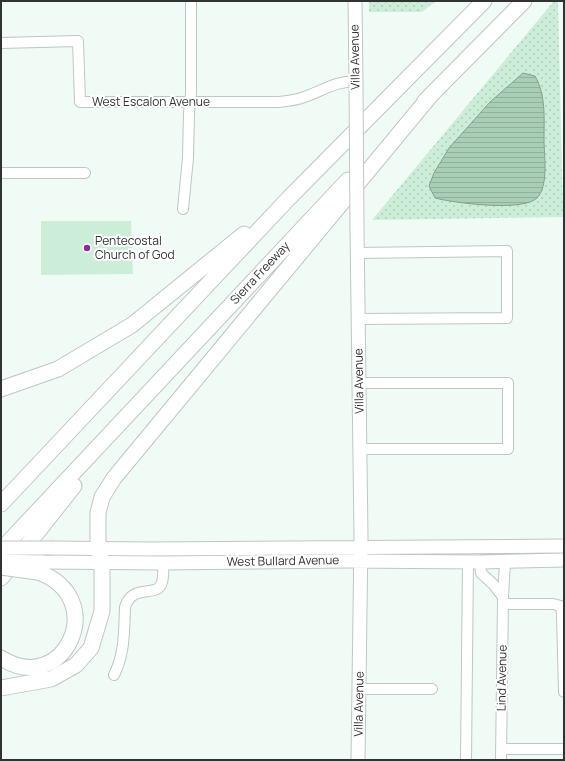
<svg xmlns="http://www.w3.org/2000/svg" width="565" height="761" font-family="Manrope,sans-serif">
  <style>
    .grass { fill: url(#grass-dots) }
    .park { fill: #cceed9 }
    .water { fill: url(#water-rules); stroke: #84a08e }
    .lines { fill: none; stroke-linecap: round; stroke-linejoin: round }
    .minor-casing { stroke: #bec7c1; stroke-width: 12 }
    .major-casing { stroke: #bec7c1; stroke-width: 15 }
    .highway-casing { stroke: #bec7c1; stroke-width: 17 }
    .minor { stroke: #fff; stroke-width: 10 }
    .major { stroke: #fff; stroke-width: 13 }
    .highway { stroke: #fff; stroke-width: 15 }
    .major-bridge-casing { stroke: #bec7c1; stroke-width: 15; stroke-linecap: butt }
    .highway-bridge-casing { stroke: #bec7c1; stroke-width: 17; stroke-linecap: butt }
    .major-bridge { stroke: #fff; stroke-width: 13 }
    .highway-bridge { stroke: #fff; stroke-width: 15 }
    .poi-dot { fill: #8a2d97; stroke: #fff; stroke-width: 1.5 }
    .labels { text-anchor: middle; stroke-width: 4; stroke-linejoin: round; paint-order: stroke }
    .street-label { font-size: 12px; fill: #303331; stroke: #fff }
    .poi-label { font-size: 12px; fill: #303331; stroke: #fff; text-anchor: start }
  </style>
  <defs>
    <pattern id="grass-dots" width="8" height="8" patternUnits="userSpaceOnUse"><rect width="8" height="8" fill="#cceed9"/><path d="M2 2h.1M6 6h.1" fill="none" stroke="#b0cdbb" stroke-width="1.8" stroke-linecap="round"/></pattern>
    <pattern id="water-rules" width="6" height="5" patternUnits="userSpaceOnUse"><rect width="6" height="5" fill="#a8ceb6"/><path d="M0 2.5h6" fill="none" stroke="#91b19d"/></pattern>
  </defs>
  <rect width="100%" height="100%" fill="#f1fbf5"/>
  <path class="grass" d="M 369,1 L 436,1 L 422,12 L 369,12 Z
    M 554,1 L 558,1 L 563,217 L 372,220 Z"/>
  <path class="park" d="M 41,221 L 131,221 L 133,274 L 41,275 Z"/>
  <path class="water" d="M 523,73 L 535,76 C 546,95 544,118 544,139 C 544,156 549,185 537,198 C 523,212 454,203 435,198 L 429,186 L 434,173 L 449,148 L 490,102 Z"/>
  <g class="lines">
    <defs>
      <path id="minor" d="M 1,43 L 78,41 L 80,102 L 279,102 C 289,101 298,100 307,96 C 326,89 334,82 356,81
        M 1,173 L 85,173
        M 183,209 L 188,158 L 189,113 L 191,93 L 191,1
        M 357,253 L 507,251 L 507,318 L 358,319
        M 359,383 L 508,383 L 508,449 L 359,449
        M 480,562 L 481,573 L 493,584 L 503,597 L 505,562
        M 504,604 L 553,604 L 561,606 L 562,614 L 564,692
        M 114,675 C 125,653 124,631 125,607 C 133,582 158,599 162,582 C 164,576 163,569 163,563
        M 359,689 L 432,689
        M 501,749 L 564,749
        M 466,760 L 468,561
        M 501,760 L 503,597"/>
      <path id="major" d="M 355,1 L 356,83
        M 357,229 L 361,537 L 358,760
        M 53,548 L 148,549 L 564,546
        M 42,562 L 163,563 L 346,561 L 480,562 L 564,560"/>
      <path id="highway" d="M 425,101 L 524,1
        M 1,389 L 58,369 L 132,325 L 244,234
        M 1,504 L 288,199 L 484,1
        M 1,550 L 348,180
        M 1,578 L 74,486
        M 1,658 C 64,698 111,598 38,572
        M 1,688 L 51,679 L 76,665 L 91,648 L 102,611 L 102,562 L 98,548 L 98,513 L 102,497 L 114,478 L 431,95"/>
    </defs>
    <use href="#minor" class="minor-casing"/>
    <use href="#major" class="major-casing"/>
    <use href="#highway" class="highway-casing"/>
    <use href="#minor" class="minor"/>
    <use href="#major" class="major"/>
    <use href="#highway" class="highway"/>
    <defs>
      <path id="major-bridge" d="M 356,83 L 357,229
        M 1,548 L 53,548
        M 1,561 L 42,562"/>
      <path id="highway-bridge" d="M 1,567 L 38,572"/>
    </defs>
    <use href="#major-bridge" class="major-bridge-casing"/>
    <use href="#highway-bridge" class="highway-bridge-casing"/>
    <use href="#major-bridge" class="major-bridge"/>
    <use href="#highway-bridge" class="highway-bridge"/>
  </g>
  <circle class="poi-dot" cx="87" cy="248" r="4"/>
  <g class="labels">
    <g class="street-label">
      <text transform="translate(355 57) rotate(-91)" y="4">Villa Avenue</text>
      <text x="151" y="106">West Escalon Avenue</text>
      <text transform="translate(260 273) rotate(-47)" y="4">Sierra Freeway</text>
      <text transform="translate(359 381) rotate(-91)" y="4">Villa Avenue</text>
      <text transform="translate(283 561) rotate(-1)" y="4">West Bullard Avenue</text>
      <text transform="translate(502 678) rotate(-89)" y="4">Lind Avenue</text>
      <text transform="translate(359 704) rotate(-89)" y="4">Villa Avenue</text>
    </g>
    <g class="poi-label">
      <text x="95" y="245">Pentecostal<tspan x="95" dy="14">Church of God</tspan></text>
    </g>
  </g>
  <rect width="565" height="761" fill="none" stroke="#303331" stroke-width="4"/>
</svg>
